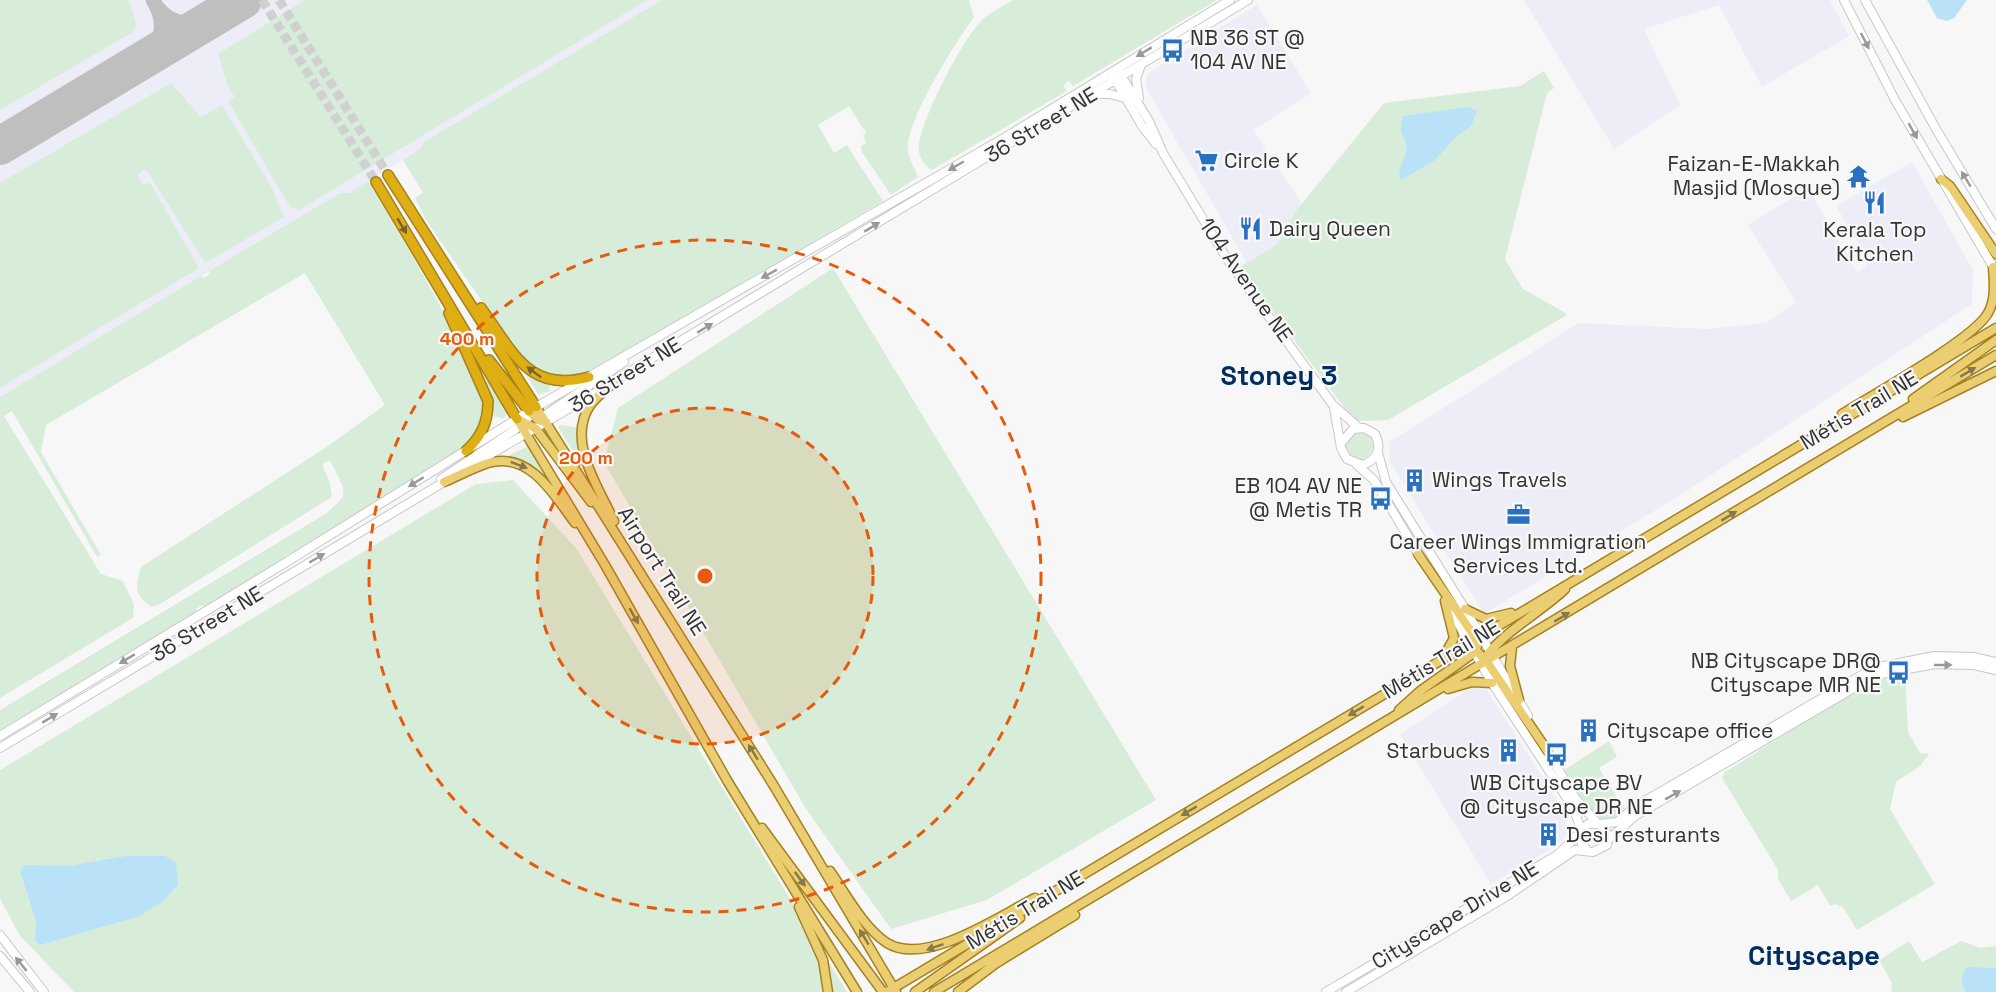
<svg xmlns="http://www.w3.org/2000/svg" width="1996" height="992" font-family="'Space Grotesk',sans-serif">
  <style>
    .built { fill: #ecedf6 }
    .green { fill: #d8edd9 }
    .water { fill: #b9e1f7 }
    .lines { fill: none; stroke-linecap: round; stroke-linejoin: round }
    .taxiway { stroke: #bfbfc0; stroke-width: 15 }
    .runway { stroke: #bfbfc0; stroke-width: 38 }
    .highway-tunnel { stroke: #d0d0d1; stroke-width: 9; stroke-dasharray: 9 4.5; stroke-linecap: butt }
    .secondary-casing { stroke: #c8c8c9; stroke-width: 10 }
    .primary-casing { stroke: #a3821f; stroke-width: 11 }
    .highway-casing { stroke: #a3821f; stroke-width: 12 }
    .secondary { stroke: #fff; stroke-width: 8 }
    .primary { stroke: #ecce72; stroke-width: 8 }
    .highway { stroke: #dfad14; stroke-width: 9 }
    .oneway { fill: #99999a }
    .oneway2 { fill: #786427 }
    .oneway3 { fill: #867950 }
    .ring { fill: none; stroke: #e8590c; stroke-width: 3; stroke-dasharray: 10 8 }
    .labels { text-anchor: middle; stroke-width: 4.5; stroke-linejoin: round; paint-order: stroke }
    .poi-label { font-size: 21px; fill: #333334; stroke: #f7f7f8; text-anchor: start }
    .street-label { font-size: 21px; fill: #333334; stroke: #f7f7f8 }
    .district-label { font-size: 27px; font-weight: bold; fill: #002e60; stroke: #f7f7f8 }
    .centre { fill: #e8590c; stroke: #f7f7f8; stroke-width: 3 }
    .ring-label { font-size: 18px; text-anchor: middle; font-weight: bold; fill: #e8590c; stroke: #f7f7f8; stroke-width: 4.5; stroke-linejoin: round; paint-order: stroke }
  </style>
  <rect width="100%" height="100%" fill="#f7f7f8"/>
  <path class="built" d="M 0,0 L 662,0 L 425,142 L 420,149 L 349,193 L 340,193 L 0,397 Z
    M 1524,0 L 1830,0 L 1849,36 L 1762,87 L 1719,5 L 1644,29 L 1680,105 L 1614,149 Z
    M 1257,5 L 1311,93 L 1253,130 L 1302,204 L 1278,244 L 1247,263 L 1146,88 L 1147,74 Z
    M 1912,162 L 1973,270 L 1972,304 L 1682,494 L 1484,614 L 1390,462 L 1389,442 L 1579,323 L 1707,329 L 1766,323 L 1796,302 L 1748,225 L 1808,188 L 1858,273 L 1870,262 L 1836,206 Z
    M 1485,687 L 1565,813 L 1567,835 L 1555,847 L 1491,884 L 1400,734 L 1470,688 Z"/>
  <path class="green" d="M 0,0 L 129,0 L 137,27 L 131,33 L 0,110 Z
    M 305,0 L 647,0 L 299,210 L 290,207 L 228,101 L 235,97 L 229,89 L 218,54 Z
    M 662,0 L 969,0 L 974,17 C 956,42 905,121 908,151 C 909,159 915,169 918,177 L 891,195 L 862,152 L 861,146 L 866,143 L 863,136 L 866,133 L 849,106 L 818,125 L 834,153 L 847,145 L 883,201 L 587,374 C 573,378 557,379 542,374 C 524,367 443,244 426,220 L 415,198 L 423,193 L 403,160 L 420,149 L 424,142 Z
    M 1013,0 L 1217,0 L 1073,86 L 1069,81 L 1063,85 L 1067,91 L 932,170 C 926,167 920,159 919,152 C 915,129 964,36 982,20 C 991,12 1003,6 1013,0 Z
    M 1544,71 L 1554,88 L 1547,93 L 1505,259 L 1523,289 L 1564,312 L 1567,315 L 1388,420 L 1358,421 L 1348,413 L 1240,267 L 1278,244 L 1296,211 L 1384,103 L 1520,86 Z
    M 171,83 L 201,117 L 222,105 L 272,188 L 284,217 L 205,263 L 146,169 L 137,175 L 143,184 L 150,183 L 199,268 L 0,388 L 0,183 Z
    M 368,181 C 390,218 489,380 484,413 C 481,430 470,442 456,453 L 301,550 L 284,556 L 289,557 L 205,609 L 202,605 L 196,609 L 198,613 L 0,731 L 0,710 L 327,513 L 343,497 L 343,487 L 330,460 L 322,464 L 330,483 L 332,497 L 160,604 L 152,607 C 134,596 135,586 141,567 L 328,446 L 385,405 L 305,273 L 46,425 L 41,452 L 101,555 L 97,557 L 12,411 L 4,416 L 101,574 L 123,581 L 134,604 L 133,618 L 0,698 L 0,397 L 201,276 L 203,278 L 210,274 L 209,271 L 340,193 L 349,193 Z
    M 833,268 L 1156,800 L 987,900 L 891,929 L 806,809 L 604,462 L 618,408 Z
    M 528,372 L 550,384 L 550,391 L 539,395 L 525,374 Z
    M 488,381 L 508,414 L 503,419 L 491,415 L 485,382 Z
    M 560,425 L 579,428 L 586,466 L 583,467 L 558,427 Z
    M1345 445a14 14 0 1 1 28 0a14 14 0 1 1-28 0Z
    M 528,446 L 548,478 L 546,480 L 529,465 L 505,457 Z
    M 513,480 L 576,548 L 847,992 L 74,992 L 20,936 L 0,899 L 0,770 L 476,484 Z
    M 1905,672 L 1908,732 L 1920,753 L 1929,754 L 1920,766 L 1896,782 L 1890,809 L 1935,884 L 1857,930 L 1843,907 L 1835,904 L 1830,906 L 1818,885 L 1791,901 L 1778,879 L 1778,870 L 1722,778 L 1725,772 L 1862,686 Z
    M 1609,741 L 1617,757 L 1599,768 L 1625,810 L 1615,820 L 1600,821 L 1577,797 L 1564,770 Z
    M 1909,941 L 1922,962 L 1961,941 L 1980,948 L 1996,946 L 1996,992 L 1891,992 L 1892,983 L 1879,960 Z"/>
  <path class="water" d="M 1927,0 L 1967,0 L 1954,18 L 1947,21 L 1937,18 Z
    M 1468,107 L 1477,111 L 1471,126 L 1457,136 L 1434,161 L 1401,180 C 1396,171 1404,162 1406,153 C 1409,139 1395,131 1404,116 Z
    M 126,856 L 165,856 L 176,863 L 178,885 L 163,901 L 140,916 L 40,945 L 35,940 L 36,921 L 20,871 L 25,865 L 69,866 Z
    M 1967,967 L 1996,968 L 1996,992 L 1966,992 C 1960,983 1961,976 1967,967 Z"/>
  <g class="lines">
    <path class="taxiway" d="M 157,7 C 173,26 190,26 212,18
      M 141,61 C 162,43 168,25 153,0
      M 0,138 L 59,111"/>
    <path class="runway" d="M 0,146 L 243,0"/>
    <path class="highway-tunnel" d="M 262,0 L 376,182
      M 279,0 L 388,175"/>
    <defs>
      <path id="secondary" d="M 1844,0 L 1895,100 L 1995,270
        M 1865,0 L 1936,129 L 1996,229
        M 1120,74 L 1149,121 L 1163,153 L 1229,262 L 1333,405 L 1358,427
        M 1114,78 L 1142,126 L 1156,144
        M 1094,94 L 1110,94 L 1125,98
        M 1139,98 L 1136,79 L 1141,65
        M 614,381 L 1248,0
        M 1334,407 L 1341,448 L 1347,459 L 1363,465 C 1378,459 1382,448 1375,434 L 1364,428 L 1353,429 L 1342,442
        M 539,419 L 624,362
        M 1378,453 L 1386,482 L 1465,609 L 1528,716
        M 1357,465 L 1374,480 L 1420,557
        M 467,468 L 604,388
        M 441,479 L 522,425 L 534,411
        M 1448,606 L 1492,683 L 1574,809 L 1581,830
        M 0,736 L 285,563 L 536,407 L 1004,138 L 1230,0
        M 1544,745 L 1575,798 L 1597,823
        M 0,748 L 449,479
        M 1600,824 L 1617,822 L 1636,806 L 1874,668 L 1934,656 L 1973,657 L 1996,662
        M 1608,840 L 1635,816 L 1876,675 L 1935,664 L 1974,665 L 1996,670
        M 0,935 L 44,992
        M 0,956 L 30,992
        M 1326,992 L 1557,855 L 1579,834
        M 1346,992 L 1507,896 L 1575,850 L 1593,852 L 1607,845 L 1608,835 L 1600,824 L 1588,824 L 1581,830 L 1582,844 L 1588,851"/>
      <path id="primary" d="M 1941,179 L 1950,186 L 1996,254
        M 1913,399 L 1996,340
        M 536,407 L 774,786 L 896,992
        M 529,411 L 538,420 L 546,422
        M 1842,414 C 1872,395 1974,339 1988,313 C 1996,299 1994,282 1993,267
        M 1903,417 L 1996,371
        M 517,419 L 605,565 L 728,782 L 857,992
        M 518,419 L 536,429 L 591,502
        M 444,482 C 458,476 473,468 488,463 C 530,451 554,495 575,523
        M 614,521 C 599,488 565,440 591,404 C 598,395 609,387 618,379
        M 1418,554 L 1479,643
        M 1465,609 L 1486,619 L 1511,613
        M 1469,643 L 1487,662 L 1547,750
        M 1512,647 L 1510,666 L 1519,700
        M 1444,656 L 1454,638 L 1445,601
        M 1483,662 C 1494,638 1544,610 1565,589
        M 1448,689 L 1472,682 L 1492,683
        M 1399,710 L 1420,691 L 1475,652 L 1478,644
        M 762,828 L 883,992
        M 830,871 C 846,894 863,927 887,943 C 926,967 999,916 1035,898
        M 799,907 L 823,960 L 828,992
        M 887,992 L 1996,328
        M 915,992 L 1020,918
        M 934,992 L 1996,355
        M 958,992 L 995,964 L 1075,915"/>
      <path id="highway" d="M 388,175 L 536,407
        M 376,182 L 517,419
        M 481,308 C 513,351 528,394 589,377
        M 449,313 L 488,401 C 488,423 481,437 466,451
        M 489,360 L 529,411"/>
    </defs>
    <use href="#secondary" class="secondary-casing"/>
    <use href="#primary" class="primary-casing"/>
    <use href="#highway" class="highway-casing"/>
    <use href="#secondary" class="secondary"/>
    <use href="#primary" class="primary"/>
    <use href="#highway" class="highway"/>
  </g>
  <defs><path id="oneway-solid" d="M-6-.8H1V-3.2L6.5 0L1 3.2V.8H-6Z" transform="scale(1.5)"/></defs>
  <g class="oneway">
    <use href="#oneway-solid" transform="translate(1865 41) rotate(63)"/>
    <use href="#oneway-solid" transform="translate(1144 52) rotate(149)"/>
    <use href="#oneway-solid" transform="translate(1913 131) rotate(60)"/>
    <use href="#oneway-solid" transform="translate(956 166) rotate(150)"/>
    <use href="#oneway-solid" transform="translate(1966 179) rotate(-121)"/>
    <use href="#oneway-solid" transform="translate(872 227) rotate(-31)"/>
    <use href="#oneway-solid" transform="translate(769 274) rotate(151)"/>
    <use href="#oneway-solid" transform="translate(705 328) rotate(-31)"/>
    <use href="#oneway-solid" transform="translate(416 482) rotate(148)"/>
    <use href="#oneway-solid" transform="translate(317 558) rotate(-31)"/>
    <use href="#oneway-solid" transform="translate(127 659) rotate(149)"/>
    <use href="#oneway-solid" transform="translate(1943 665)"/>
    <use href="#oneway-solid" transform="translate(50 718) rotate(-31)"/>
    <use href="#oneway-solid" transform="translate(1673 795) rotate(-29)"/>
    <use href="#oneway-solid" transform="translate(21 964) rotate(-129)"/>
  </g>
  <g class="oneway2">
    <use href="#oneway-solid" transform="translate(402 226) rotate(59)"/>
    <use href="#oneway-solid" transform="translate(534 372) rotate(-143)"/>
  </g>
  <g class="oneway3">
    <use href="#oneway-solid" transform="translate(1968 372) rotate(-31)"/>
    <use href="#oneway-solid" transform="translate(519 465) rotate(21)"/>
    <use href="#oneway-solid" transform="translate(1729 516) rotate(-31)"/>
    <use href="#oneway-solid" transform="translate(634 616) rotate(60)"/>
    <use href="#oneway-solid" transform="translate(1562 617) rotate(-31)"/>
    <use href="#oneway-solid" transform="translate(1356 711) rotate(149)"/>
    <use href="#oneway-solid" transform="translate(753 752) rotate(-122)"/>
    <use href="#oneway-solid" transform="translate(1189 811) rotate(149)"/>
    <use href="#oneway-solid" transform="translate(800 879) rotate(54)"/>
    <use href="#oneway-solid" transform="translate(864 937) rotate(-121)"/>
    <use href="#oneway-solid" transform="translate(935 947) rotate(161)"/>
  </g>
  <circle cx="705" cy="576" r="168" fill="#e8590c" fill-opacity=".12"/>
  <g class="ring">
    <circle cx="705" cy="576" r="168"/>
    <circle cx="705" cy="576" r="336"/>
  </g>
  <defs>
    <symbol id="bus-bare" viewBox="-9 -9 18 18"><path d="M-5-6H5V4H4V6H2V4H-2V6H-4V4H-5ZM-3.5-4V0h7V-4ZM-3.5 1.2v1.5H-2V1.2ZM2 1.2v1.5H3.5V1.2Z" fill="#2a70c1" stroke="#f7f7f8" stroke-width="2.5" paint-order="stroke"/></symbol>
    <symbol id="supermarket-bare" viewBox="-9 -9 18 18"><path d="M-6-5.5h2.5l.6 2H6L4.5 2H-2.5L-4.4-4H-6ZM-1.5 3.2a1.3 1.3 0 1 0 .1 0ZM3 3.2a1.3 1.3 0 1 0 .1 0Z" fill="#2a70c1" stroke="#f7f7f8" stroke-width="2.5" paint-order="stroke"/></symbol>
    <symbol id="temple-bare" viewBox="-9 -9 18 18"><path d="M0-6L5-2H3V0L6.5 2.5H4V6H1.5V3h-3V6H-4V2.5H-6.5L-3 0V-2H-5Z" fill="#2a70c1" stroke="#f7f7f8" stroke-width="2.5" paint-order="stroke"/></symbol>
    <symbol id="restaurant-bare" viewBox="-9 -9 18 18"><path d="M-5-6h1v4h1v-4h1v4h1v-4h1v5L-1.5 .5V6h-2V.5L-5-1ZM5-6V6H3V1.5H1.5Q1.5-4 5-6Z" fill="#2a70c1" stroke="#f7f7f8" stroke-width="2.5" paint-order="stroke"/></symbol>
    <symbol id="building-bare" viewBox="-9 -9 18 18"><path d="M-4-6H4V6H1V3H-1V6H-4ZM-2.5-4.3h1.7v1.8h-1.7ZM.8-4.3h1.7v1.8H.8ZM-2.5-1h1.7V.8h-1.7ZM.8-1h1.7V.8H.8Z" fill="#2a70c1" stroke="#f7f7f8" stroke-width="2.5" paint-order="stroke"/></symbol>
    <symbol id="office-bare" viewBox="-9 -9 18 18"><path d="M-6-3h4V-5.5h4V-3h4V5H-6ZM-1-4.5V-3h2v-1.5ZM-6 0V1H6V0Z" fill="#2a70c1" stroke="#f7f7f8" stroke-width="2.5" paint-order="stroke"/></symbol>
  </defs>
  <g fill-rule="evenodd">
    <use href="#bus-bare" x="1156" y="34" width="33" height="33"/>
    <use href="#supermarket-bare" x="1190" y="144" width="33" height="33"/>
    <use href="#temple-bare" x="1842" y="160" width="33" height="33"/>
    <use href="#restaurant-bare" x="1858" y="186" width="33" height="33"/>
    <use href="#restaurant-bare" x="1234" y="212" width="33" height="33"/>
    <use href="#building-bare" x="1398" y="464" width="33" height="33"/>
    <use href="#bus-bare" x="1364" y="482" width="33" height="33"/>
    <use href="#office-bare" x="1502" y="498" width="33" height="33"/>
    <use href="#bus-bare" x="1882" y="656" width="33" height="33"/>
    <use href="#building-bare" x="1572" y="714" width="33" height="33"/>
    <use href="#building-bare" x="1492" y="734" width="33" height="33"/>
    <use href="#bus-bare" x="1540" y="738" width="33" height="33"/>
    <use href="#building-bare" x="1532" y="818" width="33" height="33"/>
  </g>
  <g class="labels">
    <g class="poi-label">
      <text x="1190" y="45">NB 36 ST @<tspan x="1190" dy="24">104 AV NE</tspan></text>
      <text x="1224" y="168">Circle K</text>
      <text x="1840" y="171" text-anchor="end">Faizan-E-Makkah<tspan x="1840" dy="24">Masjid (Mosque)</tspan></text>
      <text x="1269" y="236">Dairy Queen</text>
      <text x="1875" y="237" text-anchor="middle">Kerala Top<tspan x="1875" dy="24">Kitchen</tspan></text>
      <text x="1432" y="487">Wings Travels</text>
      <text x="1362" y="493" text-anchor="end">EB 104 AV NE<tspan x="1362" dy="24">@ Metis TR</tspan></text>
      <text x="1518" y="549" text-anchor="middle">Career Wings Immigration<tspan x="1518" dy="24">Services Ltd.</tspan></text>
      <text x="1881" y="668" text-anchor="end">NB Cityscape DR@<tspan x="1881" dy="24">Cityscape MR NE</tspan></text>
      <text x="1607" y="738">Cityscape office</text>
      <text x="1490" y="758" text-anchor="end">Starbucks</text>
      <text x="1556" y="790" text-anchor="middle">WB Cityscape BV<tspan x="1556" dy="24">@ Cityscape DR NE</tspan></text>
      <text x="1566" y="842">Desi resturants</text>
    </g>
    <g class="street-label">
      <text transform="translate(1041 125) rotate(-31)" y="7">36 Street NE</text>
      <text transform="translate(1246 280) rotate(55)" y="7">104 Avenue NE</text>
      <text transform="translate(625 375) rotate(-31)" y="7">36 Street NE</text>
      <text transform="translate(1859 410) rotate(-31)" y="7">Métis Trail NE</text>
      <text transform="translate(662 571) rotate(58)" y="7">Airport Trail NE</text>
      <text transform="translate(207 624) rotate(-31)" y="7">36 Street NE</text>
      <text transform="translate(1441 659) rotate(-31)" y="7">Métis Trail NE</text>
      <text transform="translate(1025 910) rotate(-31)" y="7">Métis Trail NE</text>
      <text transform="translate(1455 915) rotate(-31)" y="7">Cityscape Drive NE</text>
    </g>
    <g class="district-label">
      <text x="1279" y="385">Stoney 3</text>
      <text x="1814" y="965">Cityscape</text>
    </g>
  </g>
  <circle cx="705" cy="576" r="9" class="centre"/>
  <g class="ring-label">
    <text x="467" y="345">400 m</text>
    <text x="586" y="464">200 m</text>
  </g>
</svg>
